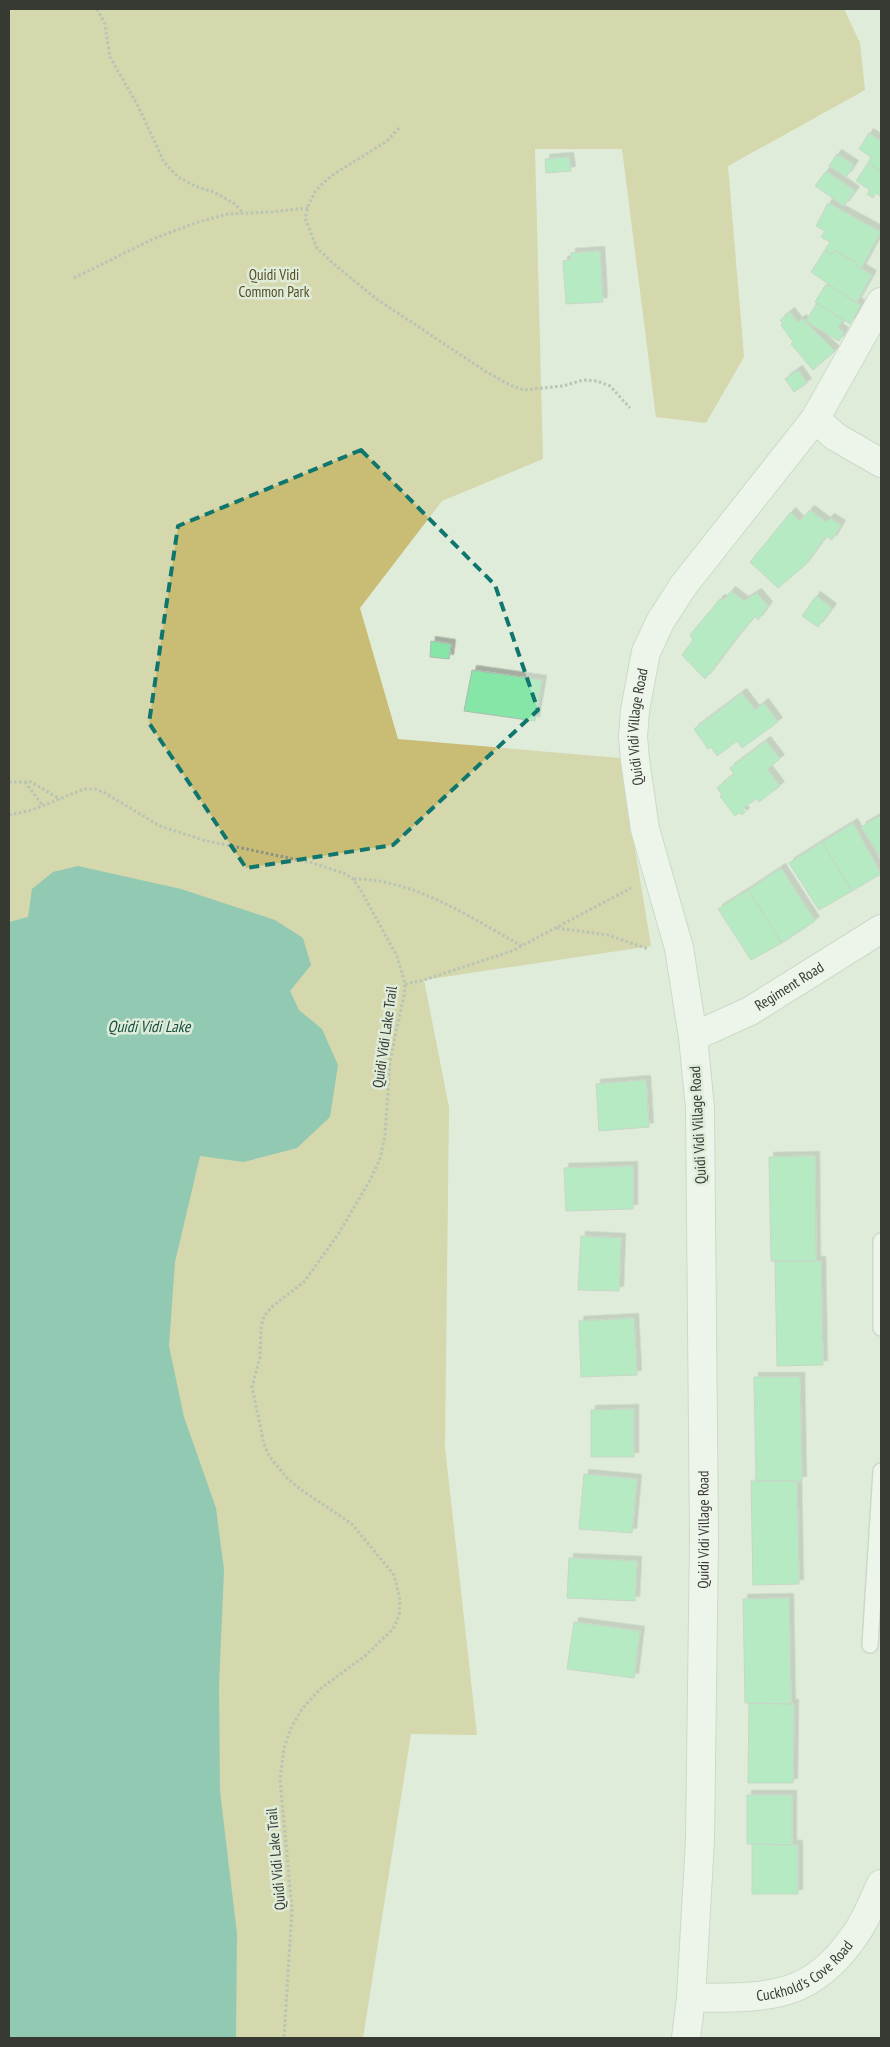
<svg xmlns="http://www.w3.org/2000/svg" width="890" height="2047" font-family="'PT Sans Narrow',sans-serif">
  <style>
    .green { fill: #c9bc75 }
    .water { fill: #369d83 }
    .building { fill: #86e6a7; stroke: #a9bbae; filter: url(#shadow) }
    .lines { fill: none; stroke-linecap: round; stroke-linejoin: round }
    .service-casing { stroke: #b5c1b0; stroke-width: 18 }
    .minor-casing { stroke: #b5c1b0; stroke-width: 30 }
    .tertiary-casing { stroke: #b5c1b0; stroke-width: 30 }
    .path { stroke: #8a9286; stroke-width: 3; stroke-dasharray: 2.5 2.5; stroke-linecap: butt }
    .service { stroke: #fff; stroke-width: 15 }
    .minor { stroke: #fff; stroke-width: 28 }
    .tertiary { stroke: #fff; stroke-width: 28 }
    .marked { fill: none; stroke: #0f766e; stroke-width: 4; stroke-dasharray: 10 6; stroke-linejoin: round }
    .labels { text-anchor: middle; stroke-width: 5; stroke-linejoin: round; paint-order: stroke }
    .park-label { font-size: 15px; fill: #564e22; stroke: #dfecda }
    .street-label { font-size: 15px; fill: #363a33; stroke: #dfecda }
    .water-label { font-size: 16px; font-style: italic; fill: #164e40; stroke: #dfecda }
  </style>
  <defs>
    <filter id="shadow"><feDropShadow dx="4.5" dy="-4.5" stdDeviation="0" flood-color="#0004"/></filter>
  </defs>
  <rect width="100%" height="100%" fill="#dfecda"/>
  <path class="green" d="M 9,9 L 844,9 L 860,43 L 865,90 L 728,166 L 744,357 L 706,423 L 656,417 L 622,149 L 535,149 L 543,459 L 442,501 L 360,608 L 398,739 L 620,758 L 651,946 L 424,980 L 449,1107 L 445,1447 L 477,1735 L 411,1734 L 363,2038 L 9,2038 Z"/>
  <path class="water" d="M 78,866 L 181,889 L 275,920 L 303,938 L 311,965 L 290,991 L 299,1010 L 322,1029 L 338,1065 L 330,1117 L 297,1148 L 244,1162 L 200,1156 L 175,1262 L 169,1346 L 184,1417 L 216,1508 L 224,1570 L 219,1685 L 220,1791 L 237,1934 L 236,2038 L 9,2038 L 9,922 L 28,917 L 32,889 L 53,872 Z"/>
  <path class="building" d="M 869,133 L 881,141 L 881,171 L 868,163 L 871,157 L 859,149 Z
    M 837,154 L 854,165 L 846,177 L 829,166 Z
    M 569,157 L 571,171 L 546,173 L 545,159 Z
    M 868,163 L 881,171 L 881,197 L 876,193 L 873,198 L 867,194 L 870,190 L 856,181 Z
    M 826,171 L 855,191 L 844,206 L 815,186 Z
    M 828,203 L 881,232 L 861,269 L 855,265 L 857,263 L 834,250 L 832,254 L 825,250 L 830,242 L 821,237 L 825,231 L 816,226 Z
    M 825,250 L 832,254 L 834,250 L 857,263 L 855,265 L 872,275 L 856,303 L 811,272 Z
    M 600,251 L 603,302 L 566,304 L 563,261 L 571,260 L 571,253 Z
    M 826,284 L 861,305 L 850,324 L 815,302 Z
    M 817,303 L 843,320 L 838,328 L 844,332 L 839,341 L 806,321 Z
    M 790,312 L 798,322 L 802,319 L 835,351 L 813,370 L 791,344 L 793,342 L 781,325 L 783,324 L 780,320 Z
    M 798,370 L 807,383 L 794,392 L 785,379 Z
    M 810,510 L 826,522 L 830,518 L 841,525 L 832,540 L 826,536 L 804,566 L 778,588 L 750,562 L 791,512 L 800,521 Z
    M 731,591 L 744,601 L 757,593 L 768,606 L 758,620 L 755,616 L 738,636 L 705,679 L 682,655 L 693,640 L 690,635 L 720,599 L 724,600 Z
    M 816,596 L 832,608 L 818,627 L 802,616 Z
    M 431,641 L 451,644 L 449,659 L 430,657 Z
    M 472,670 L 542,680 L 535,721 L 464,711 Z
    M 742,693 L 755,710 L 764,703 L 778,722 L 742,748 L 737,741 L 717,756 L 711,747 L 708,749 L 694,729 Z
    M 766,741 L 780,759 L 767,769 L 780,786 L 759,802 L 756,799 L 742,809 L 745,812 L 742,815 L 740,812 L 735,816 L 720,796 L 722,795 L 717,788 L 734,774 L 730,768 Z
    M 881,815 L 881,858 L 861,827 Z
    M 853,823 L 881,874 L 852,891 L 822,842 Z
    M 822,842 L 852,891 L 819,910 L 789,863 Z
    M 781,868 L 815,921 L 782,943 L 748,890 Z
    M 748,890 L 782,943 L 751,960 L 718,909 Z
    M 646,1080 L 649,1127 L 599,1131 L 596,1084 Z
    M 815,1156 L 816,1261 L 771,1261 L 769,1157 Z
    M 633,1166 L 633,1209 L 566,1211 L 564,1168 Z
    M 581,1236 L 621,1238 L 619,1291 L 578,1290 Z
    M 775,1261 L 821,1261 L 823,1365 L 777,1366 Z
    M 634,1318 L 637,1375 L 581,1377 L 579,1321 Z
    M 754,1377 L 800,1377 L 802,1481 L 756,1481 Z
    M 634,1409 L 634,1457 L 591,1457 L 591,1410 Z
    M 584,1474 L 637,1479 L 632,1533 L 579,1529 Z
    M 751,1481 L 797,1481 L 799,1584 L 753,1585 Z
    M 569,1558 L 637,1561 L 635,1601 L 567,1598 Z
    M 789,1598 L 791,1704 L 745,1703 L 743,1599 Z
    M 574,1622 L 640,1631 L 634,1678 L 567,1669 Z
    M 749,1703 L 794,1704 L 793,1783 L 748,1783 Z
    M 747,1795 L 792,1795 L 792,1845 L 747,1844 Z
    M 752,1844 L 798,1845 L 798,1894 L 752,1894 Z"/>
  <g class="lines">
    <defs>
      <path id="service" d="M 881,1241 L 881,1328
        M 870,1645 L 881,1471"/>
      <g id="minor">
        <path d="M 815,419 L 836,437 L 881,463"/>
        <path id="s1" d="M 693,1037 L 750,1011 L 881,929"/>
        <path id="s2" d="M 691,1998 C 765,1997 809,2002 855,1935 C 866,1920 873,1901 881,1884"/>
      </g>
      <g id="tertiary">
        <path id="s3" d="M 686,2038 L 691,1998 L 700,1840 L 704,1539 L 700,1108 L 693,1037 L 679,948 L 645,829 L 635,760 L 633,737 L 635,710 L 646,652 L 660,622 L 683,586 L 815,419 L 881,302"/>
      </g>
    </defs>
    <use href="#service" class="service-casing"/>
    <use href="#minor" class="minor-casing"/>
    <use href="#tertiary" class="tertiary-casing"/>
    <path class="path" d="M 97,9 L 105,24 L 110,57 L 138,106 L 164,162 L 178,177 L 195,186 L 214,192 L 235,204 L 243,213
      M 399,128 L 387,141 L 331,176 L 322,184 L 315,192 L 309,204 L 305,218 L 317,248 L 334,264 L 375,298 L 485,371 L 510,385 L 524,390 L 563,386 L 583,380 L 597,381 L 610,386 L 630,408
      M 74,278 L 153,239 L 198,222 L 228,214 L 271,212 L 308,208
      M 9,782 L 31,782 L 60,799
      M 25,782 L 43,806
      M 9,815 L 32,810 L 84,789 L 95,789 L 105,793 L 160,826 L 203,840 L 313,863 L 346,874 L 353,879 L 360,889 L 397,956 L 405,984 L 404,995 L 390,1061 L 385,1136 L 380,1159 L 369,1182 L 339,1233 L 304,1282 L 274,1305 L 264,1316 L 261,1328 L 260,1357 L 252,1387 L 264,1444 L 269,1456 L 287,1478 L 300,1489 L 352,1524 L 394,1575 L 400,1600 L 399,1615 L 393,1629 L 366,1655 L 320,1689 L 302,1709 L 291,1728 L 284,1748 L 280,1779 L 292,1910 L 284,2038
      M 354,879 C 415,879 471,918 522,946
      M 557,928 L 608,935 L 648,949
      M 405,984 L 424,980 L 512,951 L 631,888"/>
    <use href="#service" class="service"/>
    <use href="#minor" class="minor"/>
    <use href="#tertiary" class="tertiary"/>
  </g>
  <path d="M0 0H890V2047H0ZM 361,450 L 495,585 L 538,710 L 393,845 L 246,868 L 149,723 L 178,526 Z" fill="#dfecda" fill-opacity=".55" fill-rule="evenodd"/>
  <path class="marked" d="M 361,450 L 495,585 L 538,710 L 393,845 L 246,868 L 149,723 L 178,526 Z"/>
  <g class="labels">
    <g class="park-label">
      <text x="274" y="280">Quidi Vidi<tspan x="274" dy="17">Common Park</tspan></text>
    </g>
    <g class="street-label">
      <text dy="5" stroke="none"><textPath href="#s3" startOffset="1319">Quidi Vidi Village Road</textPath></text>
      <text dy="5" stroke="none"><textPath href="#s1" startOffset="109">Regiment Road</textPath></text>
      <text transform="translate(385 1037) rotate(-82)" y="5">Quidi Vidi Lake Trail</text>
      <text transform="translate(698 1125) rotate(-93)" y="5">Quidi Vidi Village Road</text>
      <text dy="5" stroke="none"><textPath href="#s3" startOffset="509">Quidi Vidi Village Road</textPath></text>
      <text transform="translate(276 1859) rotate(-95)" y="5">Quidi Vidi Lake Trail</text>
      <text dy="5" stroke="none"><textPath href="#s2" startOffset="121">Cuckhold's Cove Road</textPath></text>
    </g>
    <g class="water-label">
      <text x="149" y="1032">Quidi Vidi Lake</text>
    </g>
  </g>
  <rect width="890" height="2047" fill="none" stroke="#363a33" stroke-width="20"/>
</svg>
